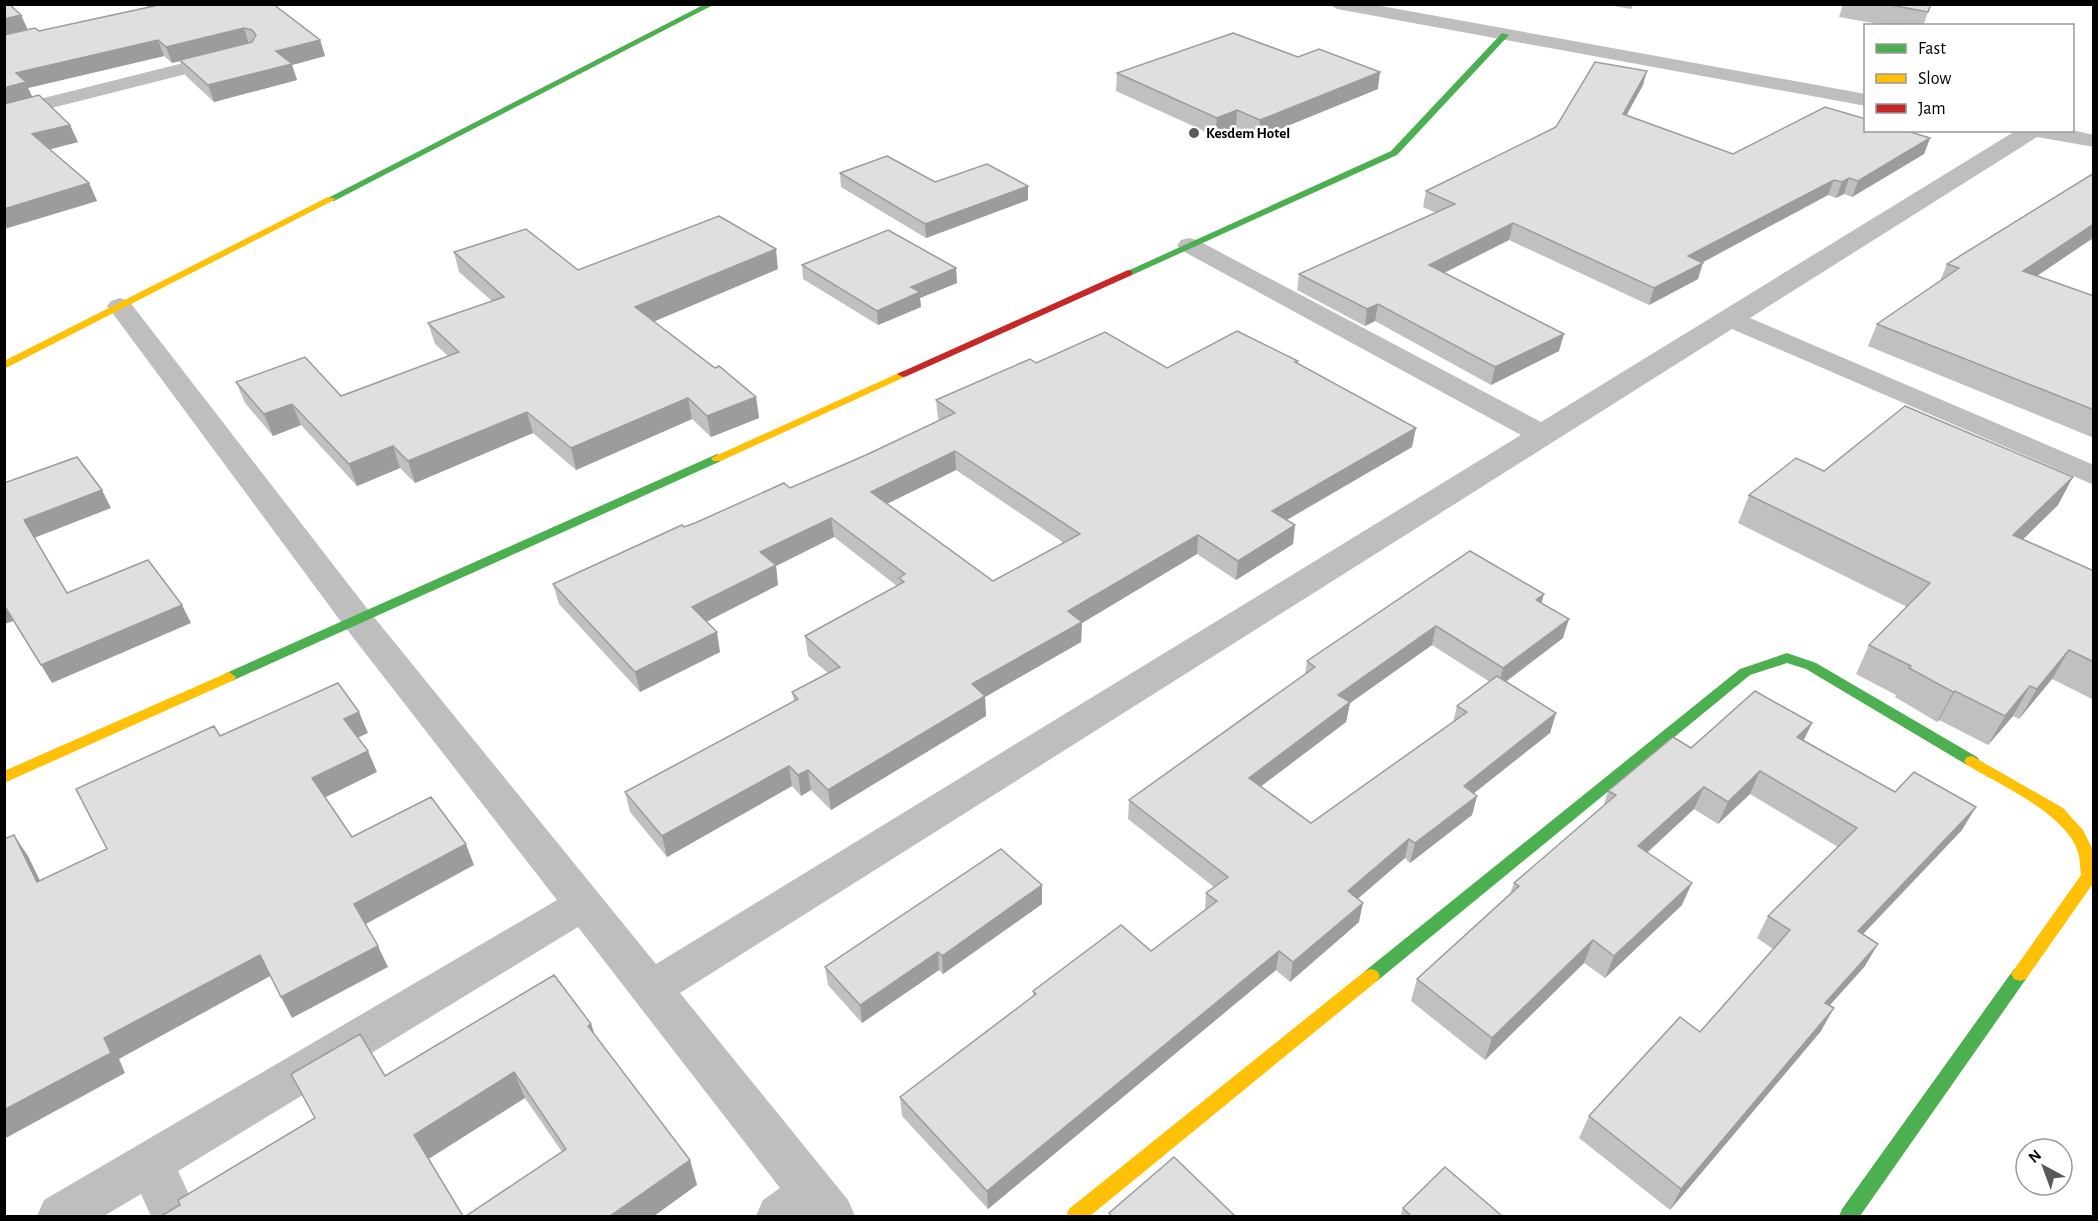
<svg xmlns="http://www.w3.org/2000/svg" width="2098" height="1221" font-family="'Alegreya Sans',sans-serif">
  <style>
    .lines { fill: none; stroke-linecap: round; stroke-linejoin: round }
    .street { fill: #bebebe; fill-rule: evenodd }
    .fast { fill: #4caf50; fill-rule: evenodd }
    .slow { fill: #ffc107; fill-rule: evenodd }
    .jam { fill: #c62828; fill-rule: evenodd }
    .wall { fill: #c0c0c0; fill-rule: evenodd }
    .shaded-wall { fill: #9c9c9c }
    .building { fill: #dfdfdf; stroke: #9c9c9c; stroke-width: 1.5; fill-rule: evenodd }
    .poi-dot { fill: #595959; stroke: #fff; stroke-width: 2 }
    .labels { text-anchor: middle; stroke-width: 5; stroke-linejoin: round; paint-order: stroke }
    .far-poi-label { font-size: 15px; font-weight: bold; fill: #000; stroke: #fff; text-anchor: start }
  </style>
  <rect width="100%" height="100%" fill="#fff"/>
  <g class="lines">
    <path class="street" d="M 1328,4 L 1370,4 L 1866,94 L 1866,106 L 1337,9 Z
      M 227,52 L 234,54 L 237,58 L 234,62 L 4,120 L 4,108 Z
      M 2017,130 L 2072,130 L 2094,135 L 2094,147 L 2037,137 L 1750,318 L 2094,465 L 2094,485 L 1732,329 L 680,993 L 848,1200 L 855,1216 L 756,1216 L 763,1200 L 780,1188 L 578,927 L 178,1171 L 199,1216 L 151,1216 L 141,1194 L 104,1216 L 37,1216 L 44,1200 L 557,900 L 345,627 L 111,311 L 107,306 L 111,301 L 120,298 L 129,301 L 369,611 L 656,964 L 1521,435 L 1181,250 L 1177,245 L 1181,240 L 1189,238 L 1197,240 L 1541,422 Z"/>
    <path class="fast" d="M 705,4 L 715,4 L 334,201 L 326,199 Z
      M 1502,33 L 1509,35 L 1397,155 L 1132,275 L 1124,275 L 1123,273 L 1391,151 Z
      M 717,454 L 723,458 L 721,461 L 234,680 L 229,682 L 222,677 L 224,674 Z
      M 1787,653 L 1816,663 L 1977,757 L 1980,761 L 1977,765 L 1967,765 L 1806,669 L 1787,663 L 1750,675 L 1377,981 L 1371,983 L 1365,981 L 1362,976 L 1365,971 L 1740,669 Z
      M 2020,967 L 2026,969 L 2029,974 L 2026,979 L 1860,1216 L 1839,1216 L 1842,1209 L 2014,969 Z"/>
    <path class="slow" d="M 328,197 L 336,199 L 4,369 L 4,361 Z
      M 903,371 L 907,372 L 907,376 L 721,461 L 713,461 L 711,458 Z
      M 229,672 L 236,677 L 234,680 L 4,783 L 4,771 Z
      M 1972,756 L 2063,808 L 2083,830 L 2094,852 L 2094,882 L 2026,979 L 2020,981 L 2014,979 L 2011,974 L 2081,875 C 2080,869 2080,862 2079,856 C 2071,816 2000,785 1967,765 L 1964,761 L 1967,757 Z
      M 1371,969 L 1377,971 L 1380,976 L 1377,981 L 1090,1216 L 1066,1216 L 1069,1209 L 1365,971 Z"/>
    <path class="jam" d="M 1128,270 L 1132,271 L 1132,275 L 907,376 L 903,377 L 897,374 Z"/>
  </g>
  <path class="wall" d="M 4,4 L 21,15 L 27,29 L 39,31 L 148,8 L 147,4 L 273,4 L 320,40 L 325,56 L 292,65 L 297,80 L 214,102 L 186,76 L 180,61 L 172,63 L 164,56 L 28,88 L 32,97 L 78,142 L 49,149 L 89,183 L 97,201 L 4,229 Z
    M 1602,4 L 1634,4 L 1631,9 Z
    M 1843,4 L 1931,4 L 1923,26 L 1890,26 L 1839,17 Z
    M 1117,73 L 1378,89 L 1258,138 L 1236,128 L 1215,136 L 1116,91 Z
    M 1643,85 L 1626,115 L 1733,154 L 1930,138 L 1924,154 L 1852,197 L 1844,194 L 1836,198 L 1828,195 L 1702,262 L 1698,279 L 1649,305 L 1509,240 L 1444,273 L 1559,351 L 1491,385 L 1375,321 L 1365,326 L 1297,290 L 1299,274 L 1436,213 L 1423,207 L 1426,191 Z
    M 840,173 L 935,182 L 1028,186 L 1028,200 L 926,238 L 841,187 Z
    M 2094,173 L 2094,241 L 2090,240 L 2037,276 L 2094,296 L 2094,438 L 1868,346 L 1877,324 L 1940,281 L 1947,264 Z
    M 454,252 L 578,270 L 778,269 L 654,321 L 715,368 L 756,397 L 759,418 L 711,437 L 692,419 L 576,470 L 533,433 L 415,483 L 400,468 L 357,486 L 301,425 L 273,436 L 245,403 L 236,382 L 341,396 L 448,356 L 435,344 L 428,323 L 492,301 L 459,272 Z
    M 802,265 L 956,268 L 957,283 L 920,298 L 921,307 L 878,325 L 803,279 Z
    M 1036,363 L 1167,368 L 1297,364 L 1412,447 L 1287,520 L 1295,525 L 1293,544 L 1236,580 L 1197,554 L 1082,623 L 1081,642 L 985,697 L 986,716 L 831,810 L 811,790 L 801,796 L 792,786 L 667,857 L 630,812 L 625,792 L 794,702 L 792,692 L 828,673 L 808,656 L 805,636 L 897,586 L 834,537 L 776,566 L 778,585 L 706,622 L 720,652 L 640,692 L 559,604 L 553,584 L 684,527 L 790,488 L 866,455 L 940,420 L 938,419 L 936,400 ZM 956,470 L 1064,543 L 993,581 L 887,504 Z
    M 1824,471 L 2058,505 L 2023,539 L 2094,571 L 2094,700 L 2052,679 L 2019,719 L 2013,716 L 1988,745 L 1939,720 L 1937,722 L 1895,697 L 1896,695 L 1856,674 L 1869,645 L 1907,607 L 1738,523 L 1749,495 Z
    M 1470,551 L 1541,603 L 1563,638 L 1506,682 L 1556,713 L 1550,733 L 1474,793 L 1477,796 L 1472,815 L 1410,863 L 1405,858 L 1358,899 L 1359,922 L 1290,982 L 1276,970 L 988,1209 L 902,1116 L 900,1097 L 1033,996 L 1033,991 L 1151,951 L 1205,911 L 1206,893 L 1214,887 L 1128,819 L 1129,800 L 1305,674 L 1307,661 ZM 1432,645 L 1490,682 L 1457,706 L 1453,722 L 1311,823 L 1261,786 L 1346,722 L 1350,703 Z
    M 1812,723 L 1804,740 L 1962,830 L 1863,934 L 1865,966 L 1829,1006 L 1821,1031 L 1670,1210 L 1579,1138 L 1589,1116 L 1700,1032 L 1773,949 L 1757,938 L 1768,916 L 1838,847 L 1750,794 L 1718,824 L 1694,809 L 1647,853 L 1682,905 L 1605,978 L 1584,963 L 1485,1060 L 1411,1001 L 1417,979 L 1510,894 L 1514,883 L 1603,807 L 1608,791 L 1691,748 Z
    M 1042,885 L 1042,904 L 943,974 L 939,970 L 862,1023 L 828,985 L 825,967 Z
    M 591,1024 L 595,1036 L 690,1160 L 697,1185 L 562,1152 L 525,1098 L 385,1076 Z
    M 1403,1208 L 1502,1216 L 1400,1216 Z"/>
  <path class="shaded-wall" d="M 21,15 L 28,30 L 4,36 L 4,19 Z
    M 244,28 L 249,44 L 172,63 L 166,47 Z
    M 158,40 L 164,56 L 28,88 L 33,98 L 4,106 L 4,88 L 16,73 Z
    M 320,40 L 325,56 L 292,65 L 297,80 L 214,102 L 208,85 L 276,51 Z
    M 1647,71 L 1643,85 L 1619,129 L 1623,114 Z
    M 1380,72 L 1378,89 L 1258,138 L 1260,120 Z
    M 1237,110 L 1236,128 L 1215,136 L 1217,118 Z
    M 70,125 L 78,142 L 40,152 L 32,134 Z
    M 1930,138 L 1924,154 L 1852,197 L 1858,181 Z
    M 1849,178 L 1844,194 L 1836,198 L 1842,182 Z
    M 1834,180 L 1828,195 L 1683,273 L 1688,256 Z
    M 89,183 L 97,201 L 4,229 L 4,209 Z
    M 1028,186 L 1028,200 L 926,238 L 925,224 Z
    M 1513,223 L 1509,240 L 1426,282 L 1429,265 Z
    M 2094,224 L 2094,234 L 2090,240 L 2013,292 L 2023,271 Z
    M 776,249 L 778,269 L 639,328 L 635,307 Z
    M 1703,263 L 1698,279 L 1649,305 L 1654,288 Z
    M 956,268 L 957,283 L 920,298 L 921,307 L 878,325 L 877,311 L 911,287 Z
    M 1378,304 L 1375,321 L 1365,326 L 1367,309 Z
    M 1564,334 L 1559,351 L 1491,385 L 1495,367 Z
    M 756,397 L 759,418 L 711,437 L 707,416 Z
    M 688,398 L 692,419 L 576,470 L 571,448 Z
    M 292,404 L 301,425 L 273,436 L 264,414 Z
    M 527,412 L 533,433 L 415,483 L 408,461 Z
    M 1416,428 L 1412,447 L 1269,530 L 1272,511 Z
    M 393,446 L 400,468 L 357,486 L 349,464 Z
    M 955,451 L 956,470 L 872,511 L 871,492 Z
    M 2073,477 L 2058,505 L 1998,564 L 2013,535 Z
    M 102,490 L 111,508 L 34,538 L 24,520 Z
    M 831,518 L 834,537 L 776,566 L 778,585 L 696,627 L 692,607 L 760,552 Z
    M 1295,525 L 1293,544 L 1236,580 L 1238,561 Z
    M 1198,535 L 1197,554 L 1082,623 L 1081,642 L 985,697 L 986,716 L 831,810 L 828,790 L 972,684 L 1068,611 Z
    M 1544,594 L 1539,613 L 1536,600 Z
    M 4,605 L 14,621 L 4,624 Z
    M 182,605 L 191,623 L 52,683 L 41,665 Z
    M 1569,619 L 1563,638 L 1498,687 L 1503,668 Z
    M 1436,626 L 1432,645 L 1350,703 L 1346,722 L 1247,797 L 1249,778 L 1338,695 Z
    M 717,632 L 720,652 L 640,692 L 635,672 Z
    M 2069,650 L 2052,679 L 2019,719 L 2037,689 Z
    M 2030,686 L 2013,716 L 1988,745 L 2005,716 Z
    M 1955,691 L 1939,720 L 1937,722 L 1953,692 Z
    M 359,712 L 368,733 L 353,740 L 344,719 Z
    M 1556,713 L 1550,733 L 1459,805 L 1464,786 Z
    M 1812,723 L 1801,745 L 1797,737 Z
    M 368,751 L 377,772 L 322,799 L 312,778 Z
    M 789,766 L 792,786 L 667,857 L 662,836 Z
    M 808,770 L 811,790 L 801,796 L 798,775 Z
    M 1760,771 L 1750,794 L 1718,824 L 1728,802 Z
    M 1704,787 L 1694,809 L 1629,869 L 1638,846 Z
    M 1477,796 L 1472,815 L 1410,863 L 1415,843 Z
    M 1976,807 L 1962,830 L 1845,953 L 1858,931 Z
    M 14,835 L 28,856 L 51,903 L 37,882 Z
    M 1409,839 L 1405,858 L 1344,910 L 1348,891 Z
    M 466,844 L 474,865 L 364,925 L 354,904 Z
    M 1692,883 L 1682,905 L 1605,978 L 1614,956 Z
    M 1042,885 L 1042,904 L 943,974 L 942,956 Z
    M 1363,903 L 1359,922 L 1290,982 L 1293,962 Z
    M 1593,940 L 1584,963 L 1485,1060 L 1492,1038 Z
    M 1878,944 L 1865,966 L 1812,1025 L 1825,1003 Z
    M 378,946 L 388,967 L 292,1018 L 281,997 Z
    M 1279,951 L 1276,970 L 988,1209 L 987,1191 Z
    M 938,952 L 939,970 L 862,1023 L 860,1005 Z
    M 260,955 L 272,975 L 119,1059 L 125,1073 L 4,1139 L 4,1110 L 104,1038 Z
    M 1834,1008 L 1821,1031 L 1670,1210 L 1681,1189 Z
    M 591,1024 L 600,1050 L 588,1026 Z
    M 514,1072 L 525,1098 L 427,1160 L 414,1135 Z
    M 690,1160 L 697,1185 L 654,1216 L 610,1216 Z"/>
  <path class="building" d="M 4,4 L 9,4 L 21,15 L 4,19 Z
    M 152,4 L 273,4 L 320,40 L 276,51 L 292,64 L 208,85 L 180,60 L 252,42 L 256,35 L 252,30 L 244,28 L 166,47 L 158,40 L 16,73 L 26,82 L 4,88 L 4,35 L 35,28 L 39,31 L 154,6 Z
    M 1885,4 L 1931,4 L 1928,12 Z
    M 1233,33 L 1298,57 L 1319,49 L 1380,72 L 1260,120 L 1237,110 L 1217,118 L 1117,73 Z
    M 1595,62 L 1647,71 L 1623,114 L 1733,154 L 1825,107 L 1866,119 L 1866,130 L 1904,130 L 1930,138 L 1858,181 L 1849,178 L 1842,182 L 1834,180 L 1688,256 L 1703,263 L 1654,288 L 1513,223 L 1429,265 L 1564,334 L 1495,367 L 1378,304 L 1367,309 L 1299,274 L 1455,204 L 1426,191 L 1556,127 Z
    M 39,95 L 70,125 L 32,134 L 89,183 L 4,209 L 4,104 Z
    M 887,156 L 935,182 L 987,164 L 1028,186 L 925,224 L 840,173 Z
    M 2094,173 L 2094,224 L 2023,271 L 2094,296 L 2094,410 L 1877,324 L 1959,268 L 1947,264 Z
    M 719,216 L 776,249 L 635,307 L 715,368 L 719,366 L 756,397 L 707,416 L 688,398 L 571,448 L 527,412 L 408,461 L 393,446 L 349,464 L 292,404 L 264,414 L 236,382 L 305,357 L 341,396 L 459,352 L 428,323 L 504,297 L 454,252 L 526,229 L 578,270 Z
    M 888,230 L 956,268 L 911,287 L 920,292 L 877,311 L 802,265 Z
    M 1237,331 L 1298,361 L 1295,362 L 1416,428 L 1272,511 L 1295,525 L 1238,561 L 1198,535 L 1068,611 L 1082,622 L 972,684 L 985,696 L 828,790 L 808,770 L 798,775 L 789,766 L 662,836 L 625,792 L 798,699 L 792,692 L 840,667 L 805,636 L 904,582 L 899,578 L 905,574 L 831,518 L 760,552 L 776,565 L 692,607 L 717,632 L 635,672 L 553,584 L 682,525 L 684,527 L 695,523 L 784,483 L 790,488 L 866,455 L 955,413 L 936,400 L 1030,359 L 1036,363 L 1105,332 L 1167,368 ZM 955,451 L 1080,534 L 993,581 L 871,492 Z
    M 1905,406 L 2073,477 L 2013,535 L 2094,571 L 2094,662 L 2069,650 L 2037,689 L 2030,686 L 2005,716 L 1955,691 L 1953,692 L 1909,668 L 1911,666 L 1869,645 L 1930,583 L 1749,495 L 1796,458 L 1824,471 Z
    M 77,457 L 102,490 L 24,520 L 67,593 L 148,560 L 182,605 L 41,665 L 4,605 L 4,483 Z
    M 1470,551 L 1544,594 L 1536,600 L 1569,619 L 1503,668 L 1436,626 L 1338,695 L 1350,702 L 1249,778 L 1311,823 L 1467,712 L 1457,706 L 1497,676 L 1556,713 L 1464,786 L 1477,796 L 1415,843 L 1409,839 L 1348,891 L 1363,903 L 1293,962 L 1279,951 L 987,1191 L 900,1097 L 1036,994 L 1033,991 L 1121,925 L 1151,951 L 1217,901 L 1206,893 L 1228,877 L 1129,800 L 1315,667 L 1307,661 Z
    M 338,683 L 359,712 L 344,719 L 368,751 L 312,778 L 352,837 L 431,797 L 466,844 L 354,904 L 378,946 L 281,997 L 260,955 L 104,1038 L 111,1053 L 4,1110 L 4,839 L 14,835 L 37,882 L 107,849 L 76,789 L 214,726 L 220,736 Z
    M 1755,691 L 1812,723 L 1797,737 L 1895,792 L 1914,772 L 1976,807 L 1858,931 L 1878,944 L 1825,1003 L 1834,1008 L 1681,1189 L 1589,1116 L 1680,1017 L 1700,1032 L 1790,930 L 1768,916 L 1857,828 L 1760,771 L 1728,802 L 1704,787 L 1638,846 L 1692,883 L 1614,956 L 1593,940 L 1492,1038 L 1417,979 L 1519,886 L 1514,883 L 1616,795 L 1608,791 L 1673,737 L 1691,748 Z
    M 1001,849 L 1042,885 L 942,956 L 938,952 L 860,1005 L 825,967 Z
    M 554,975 L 591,1024 L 588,1026 L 690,1160 L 610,1216 L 466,1216 L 566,1149 L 514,1072 L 414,1135 L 463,1216 L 161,1216 L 180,1205 L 178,1200 L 315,1118 L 291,1074 L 360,1034 L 385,1076 Z
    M 1174,1157 L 1235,1216 L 1112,1216 L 1109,1213 Z
    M 1445,1167 L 1502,1216 L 1411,1216 L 1403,1208 Z"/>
  <circle class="poi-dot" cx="1194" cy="133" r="6"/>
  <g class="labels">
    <g class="far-poi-label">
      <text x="1206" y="138">Kesdem Hotel</text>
    </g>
  </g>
  <rect width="2098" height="1221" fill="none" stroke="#000000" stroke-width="12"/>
  <rect x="1864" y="24" width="210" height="108" fill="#ffffff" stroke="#999999" stroke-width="1.5"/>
  <rect x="1876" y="44" width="30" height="9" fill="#4caf50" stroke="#999999" stroke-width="1.5"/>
  <text x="1918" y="54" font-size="18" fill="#000000">Fast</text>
  <rect x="1876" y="74" width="30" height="9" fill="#ffc107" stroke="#999999" stroke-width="1.5"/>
  <text x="1918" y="84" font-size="18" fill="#000000">Slow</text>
  <rect x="1876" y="104" width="30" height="9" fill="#c62828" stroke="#999999" stroke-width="1.5"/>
  <text x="1918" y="114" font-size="18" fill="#000000">Jam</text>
  <g transform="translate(2044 1167) rotate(319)"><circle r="28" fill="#ffffff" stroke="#999999" stroke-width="1.5"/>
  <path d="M0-4.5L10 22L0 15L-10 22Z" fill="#595959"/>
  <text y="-9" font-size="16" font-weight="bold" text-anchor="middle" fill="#000000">N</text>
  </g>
</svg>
